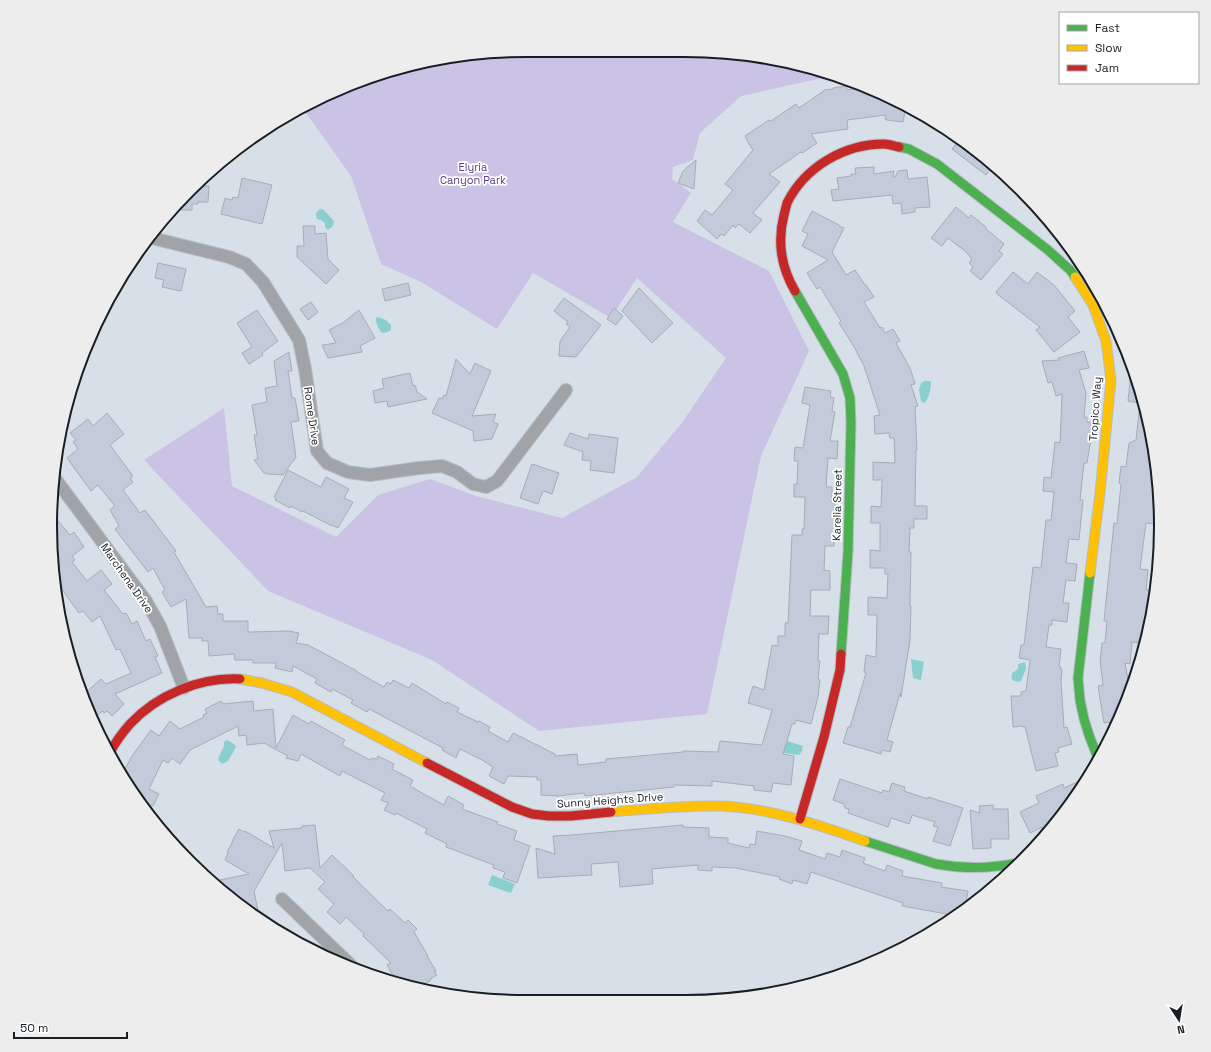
<svg xmlns="http://www.w3.org/2000/svg" width="1211" height="1052" font-family="'Space Grotesk',sans-serif">
  <style>
    .green { fill: #cbc3e5 }
    .water { fill: #89cfce }
    .building { fill: #c3cad9; stroke: #a7acb4 }
    .lines { fill: none; stroke-linecap: round; stroke-linejoin: round }
    .street-casing { stroke: #b6bdc4; stroke-width: 14 }
    .fast-casing { stroke: #b6bdc4; stroke-width: 11 }
    .slow-casing { stroke: #b6bdc4; stroke-width: 11 }
    .jam-casing { stroke: #b6bdc4; stroke-width: 11 }
    .street { stroke: #a0a4a8; stroke-width: 12 }
    .fast { stroke: #4caf50; stroke-width: 9 }
    .slow { stroke: #ffc107; stroke-width: 9 }
    .jam { stroke: #c62828; stroke-width: 9 }
    .labels { text-anchor: middle; stroke-width: 3.5; stroke-linejoin: round; paint-order: stroke }
    .park-label { font-size: 11px; fill: #5f3d88; stroke: #fff }
    .street-label { font-size: 11px; fill: #181f24; stroke: #fff }
    .rim { fill: none; stroke: #181f24; stroke-width: 2 }
  </style>
  <rect width="100%" height="100%" fill="#d7e0e9"/>
  <path class="green" d="M 526,50 L 747,54 L 836,75 L 741,96 L 700,133 L 693,160 L 673,167 L 672,179 L 691,193 L 673,222 L 769,271 L 809,351 L 761,456 L 707,714 L 539,731 L 432,660 L 268,591 L 144,460 L 224,408 L 232,486 L 336,537 L 378,495 L 430,479 L 476,496 L 562,518 L 637,477 L 681,424 L 726,358 L 637,278 L 611,318 L 533,273 L 497,329 L 421,282 L 381,264 L 351,176 L 304,110 L 301,109 L 315,99 L 403,66 Z"/>
  <path class="water" d="M 321,209 L 324,210 L 334,221 L 333,226 L 328,230 L 325,227 L 325,223 L 321,220 L 317,219 C 315,214 316,211 321,209 Z
    M 378,317 L 386,320 L 391,325 L 391,330 L 388,332 L 383,333 C 379,331 375,322 376,318 Z
    M 925,381 L 929,381 L 931,382 C 931,389 929,399 924,403 L 921,401 L 919,390 L 921,383 Z
    M 911,659 L 924,662 L 921,680 L 913,678 Z
    M 1025,662 L 1026,669 L 1021,681 L 1018,682 L 1012,680 C 1010,673 1014,672 1018,669 L 1018,664 Z
    M 778,738 L 803,746 L 802,751 L 799,755 L 784,753 Z
    M 227,740 L 234,744 L 236,747 L 228,761 L 222,764 L 218,760 C 219,753 225,749 224,742 Z
    M 492,875 L 515,884 L 511,893 L 488,885 Z"/>
  <path class="building" d="M 846,86 L 847,90 L 867,87 L 896,99 L 906,106 L 903,122 L 887,120 L 885,119 L 886,115 L 847,120 L 848,129 L 811,134 L 817,143 L 802,153 L 801,152 L 769,174 L 780,182 L 753,213 L 762,220 L 750,233 L 739,224 L 735,228 L 733,225 L 724,236 L 721,234 L 717,239 L 697,221 L 705,210 L 712,215 L 733,190 L 725,184 L 753,150 L 746,139 L 747,139 L 745,136 L 769,120 L 771,121 L 796,104 L 799,108 L 825,90 L 833,89 L 833,88 Z
    M 960,139 L 975,149 L 993,166 L 986,175 L 952,149 Z
    M 696,160 L 694,189 L 678,183 L 683,171 Z
    M 874,167 L 874,174 L 894,171 L 893,177 L 895,177 L 898,171 L 907,170 L 908,179 L 927,177 L 930,207 L 915,208 L 915,212 L 902,214 L 901,203 L 893,204 L 892,195 L 833,201 L 831,190 L 839,189 L 837,178 L 851,176 L 851,174 L 856,174 L 855,168 Z
    M 242,178 L 272,185 L 262,224 L 221,214 L 225,198 L 232,200 L 233,197 L 238,198 Z
    M 198,184 L 198,186 L 209,186 L 208,202 L 198,202 L 198,204 L 192,204 L 192,210 L 173,210 Z
    M 956,207 L 969,218 L 971,215 L 986,227 L 985,228 L 1004,244 L 999,251 L 1003,254 L 981,280 L 970,271 L 973,267 L 969,263 L 972,259 L 965,251 L 948,238 L 942,246 L 931,238 Z
    M 812,211 L 839,225 L 839,226 L 844,228 L 832,252 L 846,275 L 855,270 L 865,285 L 866,285 L 874,297 L 864,302 L 880,328 L 882,327 L 885,333 L 893,329 L 900,341 L 896,343 L 910,368 L 915,384 L 911,385 L 918,406 L 915,407 L 917,450 L 916,450 L 915,506 L 927,506 L 927,519 L 914,519 L 914,528 L 910,528 L 909,552 L 911,552 L 910,606 L 911,606 L 910,640 L 901,697 L 900,693 L 887,740 L 893,742 L 890,752 L 882,750 L 881,754 L 843,743 L 848,727 L 850,727 L 866,673 L 864,672 L 866,655 L 876,657 L 877,615 L 868,615 L 868,597 L 887,598 L 888,574 L 885,574 L 885,568 L 870,568 L 870,550 L 880,551 L 880,523 L 871,523 L 871,506 L 881,507 L 882,480 L 873,480 L 873,462 L 895,463 L 894,438 L 890,438 L 889,433 L 875,434 L 874,416 L 880,415 L 864,366 L 853,345 L 839,323 L 841,321 L 820,287 L 817,289 L 807,273 L 828,260 L 802,246 L 808,234 L 802,231 Z
    M 303,226 L 315,226 L 315,234 L 326,233 L 328,259 L 339,270 L 326,284 L 297,257 L 297,246 L 304,246 Z
    M 158,263 L 186,269 L 181,291 L 162,287 L 164,280 L 155,278 Z
    M 1013,272 L 1028,284 L 1037,272 L 1054,285 L 1075,311 L 1068,317 L 1080,332 L 1054,352 L 1036,330 L 1040,327 L 997,294 L 996,292 Z
    M 408,283 L 411,295 L 385,301 L 382,289 Z
    M 639,288 L 673,323 L 652,343 L 622,311 Z
    M 564,298 L 601,325 L 576,357 L 559,356 L 560,341 L 570,327 L 566,324 L 568,322 L 554,311 Z
    M 311,302 L 318,312 L 308,320 L 300,309 Z
    M 614,308 L 623,316 L 616,325 L 607,319 Z
    M 257,310 L 278,341 L 262,353 L 263,355 L 249,364 L 242,353 L 252,347 L 237,323 Z
    M 359,310 L 375,338 L 360,346 L 362,352 L 328,358 L 322,345 L 336,343 L 329,330 L 344,322 Z
    M 1084,351 L 1089,368 L 1079,370 L 1086,393 L 1084,417 L 1087,417 L 1087,422 L 1091,422 L 1091,439 L 1087,463 L 1084,463 L 1080,500 L 1083,500 L 1079,540 L 1069,539 L 1066,563 L 1077,564 L 1075,581 L 1066,580 L 1063,603 L 1069,603 L 1067,622 L 1052,620 L 1052,625 L 1049,625 L 1046,647 L 1061,649 L 1059,667 L 1061,667 L 1061,670 L 1062,670 L 1061,680 L 1064,728 L 1067,727 L 1072,744 L 1058,748 L 1059,752 L 1055,753 L 1058,766 L 1036,771 L 1025,727 L 1023,727 L 1023,726 L 1013,727 L 1011,696 L 1021,696 L 1021,692 L 1026,691 L 1030,660 L 1019,658 L 1021,645 L 1024,645 L 1033,567 L 1041,568 L 1046,520 L 1051,520 L 1054,492 L 1043,491 L 1044,477 L 1051,478 L 1055,442 L 1060,443 L 1062,394 L 1056,396 L 1052,382 L 1048,383 L 1042,361 L 1060,360 L 1058,358 Z
    M 289,352 L 292,371 L 288,371 L 292,398 L 295,398 L 299,421 L 291,422 L 296,457 L 283,475 L 268,474 L 264,473 L 261,469 L 254,460 L 258,459 L 254,435 L 257,435 L 252,405 L 267,402 L 265,388 L 277,386 L 274,361 Z
    M 456,359 L 470,374 L 475,363 L 491,371 L 472,416 L 496,414 L 493,422 L 498,424 L 492,439 L 474,441 L 473,431 L 432,413 L 439,398 L 442,399 L 444,395 L 446,396 Z
    M 1132,364 L 1136,373 L 1156,461 L 1154,478 L 1157,478 L 1158,507 L 1156,524 L 1146,523 L 1140,569 L 1148,570 L 1146,590 L 1151,590 L 1148,610 L 1151,610 L 1149,625 L 1145,624 L 1143,643 L 1132,642 L 1130,664 L 1125,663 L 1130,690 L 1112,737 L 1109,722 L 1104,723 L 1098,686 L 1103,685 L 1100,661 L 1102,643 L 1105,643 L 1107,621 L 1104,621 L 1114,523 L 1117,524 L 1121,484 L 1119,483 L 1121,466 L 1126,467 L 1129,443 L 1136,440 L 1140,403 L 1128,401 Z
    M 410,373 L 413,386 L 415,385 L 417,392 L 427,399 L 388,407 L 387,401 L 375,403 L 373,391 L 384,388 L 382,379 Z
    M 805,387 L 831,391 L 830,397 L 834,398 L 832,411 L 835,412 L 830,441 L 838,441 L 837,459 L 828,458 L 826,487 L 832,487 L 832,503 L 835,503 L 834,546 L 825,546 L 824,570 L 830,571 L 830,590 L 811,590 L 810,616 L 829,616 L 828,634 L 819,634 L 818,661 L 820,661 L 818,679 L 820,680 L 818,697 L 811,724 L 796,720 L 795,724 L 792,724 L 783,754 L 794,756 L 791,785 L 773,783 L 771,792 L 754,790 L 754,786 L 712,781 L 712,786 L 674,785 L 674,787 L 585,796 L 584,793 L 558,796 L 541,795 L 541,780 L 537,780 L 537,777 L 508,776 L 504,784 L 489,776 L 493,767 L 482,760 L 460,749 L 456,758 L 442,750 L 443,748 L 369,709 L 367,712 L 351,703 L 353,700 L 332,689 L 331,692 L 315,683 L 317,679 L 293,666 L 292,672 L 275,668 L 276,663 L 253,663 L 253,660 L 235,660 L 234,654 L 209,656 L 208,641 L 202,641 L 202,638 L 189,638 L 186,599 L 171,607 L 162,592 L 165,590 L 153,568 L 148,572 L 115,529 L 119,526 L 118,524 L 110,510 L 115,506 L 98,485 L 91,491 L 67,458 L 78,449 L 73,442 L 76,440 L 70,433 L 88,419 L 93,426 L 107,413 L 124,434 L 110,445 L 133,476 L 130,478 L 133,482 L 123,490 L 140,513 L 145,510 L 176,551 L 174,552 L 206,607 L 217,606 L 218,614 L 223,614 L 223,621 L 248,621 L 248,632 L 289,631 L 299,633 L 296,643 L 308,645 L 357,671 L 357,672 L 384,687 L 387,682 L 391,684 L 393,680 L 409,688 L 412,683 L 446,704 L 447,702 L 459,708 L 457,712 L 478,722 L 479,721 L 490,727 L 488,731 L 508,742 L 513,733 L 555,754 L 555,756 L 577,754 L 578,765 L 606,762 L 606,759 L 683,752 L 683,751 L 718,752 L 720,741 L 762,745 L 772,710 L 748,703 L 753,686 L 764,690 L 772,645 L 778,646 L 778,636 L 785,636 L 785,623 L 788,623 L 792,535 L 802,535 L 802,529 L 804,529 L 805,497 L 794,497 L 794,484 L 797,484 L 798,461 L 794,461 L 795,447 L 803,448 L 810,405 L 802,403 Z
    M 570,433 L 588,439 L 589,434 L 618,438 L 614,473 L 590,470 L 591,461 L 582,460 L 583,452 L 564,445 Z
    M 532,464 L 559,473 L 552,494 L 543,491 L 538,504 L 520,498 Z
    M 288,470 L 321,487 L 326,477 L 349,489 L 344,498 L 353,502 L 338,528 L 332,525 L 332,526 L 303,511 L 302,512 L 291,506 L 290,508 L 275,500 L 276,498 L 274,497 Z
    M 52,514 L 70,535 L 74,532 L 84,547 L 72,556 L 75,560 L 72,562 L 87,581 L 101,570 L 112,584 L 104,590 L 123,614 L 126,613 L 132,624 L 137,621 L 146,641 L 150,639 L 158,656 L 155,657 L 162,673 L 115,694 L 124,704 L 112,716 L 107,711 L 104,713 L 103,711 L 95,717 L 90,712 L 83,695 L 101,679 L 106,684 L 131,673 L 120,649 L 116,650 L 100,616 L 92,622 L 83,611 L 79,613 L 61,588 L 58,590 L 51,557 Z
    M 221,701 L 223,704 L 253,701 L 254,711 L 273,709 L 276,748 L 293,715 L 309,724 L 311,721 L 345,740 L 342,745 L 370,760 L 372,758 L 377,759 L 378,756 L 394,764 L 392,769 L 413,780 L 410,786 L 422,793 L 444,805 L 448,796 L 464,805 L 462,809 L 498,822 L 497,824 L 517,831 L 514,840 L 530,846 L 517,883 L 503,878 L 505,872 L 493,868 L 494,865 L 446,847 L 447,844 L 425,833 L 427,829 L 396,813 L 395,815 L 384,810 L 388,803 L 381,800 L 385,793 L 342,771 L 340,776 L 301,754 L 298,761 L 286,758 L 288,756 L 264,743 L 247,745 L 246,735 L 239,736 L 238,726 L 190,750 L 180,764 L 172,758 L 168,763 L 163,760 L 149,789 L 159,794 L 153,806 L 149,804 L 146,810 L 122,775 L 132,756 L 151,730 L 159,736 L 170,721 L 180,729 L 204,717 L 203,715 L 207,713 L 205,709 Z
    M 1086,778 L 1062,816 L 1049,830 L 1048,827 L 1042,829 L 1042,827 L 1030,833 L 1020,812 L 1039,803 L 1036,796 L 1063,784 L 1064,788 Z
    M 840,779 L 882,793 L 883,790 L 889,792 L 892,783 L 905,787 L 904,791 L 928,799 L 928,797 L 963,808 L 950,846 L 933,841 L 938,827 L 933,826 L 935,822 L 912,815 L 909,824 L 891,818 L 888,827 L 848,813 L 849,809 L 845,808 L 844,804 L 833,800 Z
    M 993,805 L 993,809 L 1008,809 L 1009,839 L 991,839 L 991,848 L 973,849 L 970,810 L 980,813 L 979,806 Z
    M 315,825 L 320,868 L 332,855 L 354,876 L 353,877 L 388,911 L 390,909 L 405,923 L 408,920 L 417,929 L 414,932 L 428,956 L 427,956 L 436,971 L 434,971 L 437,975 L 430,979 L 431,980 L 418,988 L 397,982 L 387,965 L 391,963 L 363,936 L 364,934 L 346,917 L 340,924 L 327,912 L 334,904 L 318,889 L 325,882 L 310,868 L 285,871 L 282,843 L 254,891 L 260,921 L 215,881 L 249,874 L 225,860 L 228,853 L 227,852 L 233,841 L 232,841 L 239,829 L 244,832 L 245,831 L 274,848 L 269,831 L 302,828 L 302,826 Z
    M 683,825 L 683,827 L 709,828 L 709,837 L 728,838 L 728,843 L 749,848 L 750,844 L 755,845 L 757,831 L 785,836 L 802,841 L 799,850 L 825,859 L 827,853 L 840,857 L 842,850 L 865,858 L 863,863 L 885,871 L 887,865 L 903,871 L 902,876 L 942,883 L 941,887 L 968,891 L 965,908 L 946,922 L 947,914 L 902,906 L 903,903 L 811,872 L 807,884 L 793,880 L 792,884 L 779,879 L 780,877 L 736,868 L 712,867 L 712,871 L 698,870 L 698,865 L 652,869 L 653,884 L 620,887 L 618,862 L 591,864 L 592,875 L 538,878 L 536,848 L 555,854 L 553,836 L 572,835 Z"/>
  <g class="lines">
    <defs>
      <path id="street" d="M 148,237 L 229,257 L 246,264 L 263,282 L 299,340 L 305,369 L 317,451 L 327,463 L 348,472 L 370,475 L 419,468 L 442,466 L 457,472 L 473,484 L 486,487 L 497,481 L 566,390
        M 54,477 L 146,601 L 160,626 L 184,688
        M 282,899 L 355,969"/>
      <path id="fast" d="M 899,147 L 909,149 L 937,164 L 1048,250 L 1071,271 L 1075,277
        M 795,291 L 843,374 L 850,398 L 851,423 L 848,552 L 841,654
        M 1090,573 L 1078,678 L 1080,700 L 1084,719 L 1090,738 L 1098,758
        M 865,841 L 936,864 C 964,869 990,869 1018,863"/>
      <path id="slow" d="M 1075,277 L 1093,305 L 1106,341 L 1111,380 L 1100,493 L 1090,573
        M 240,679 L 262,683 L 292,692 L 427,763
        M 611,812 C 648,809 684,805 721,806 C 771,808 818,825 865,841"/>
      <path id="jam" d="M 795,291 C 781,267 777,242 784,215 C 785,211 786,207 787,203 C 805,167 844,144 884,144 C 889,144 894,146 899,147
        M 109,754 C 115,743 122,733 130,724 C 157,695 200,677 240,679
        M 427,763 L 512,807 L 532,814 L 549,816 L 571,816 L 611,812
        M 800,819 L 824,737 L 840,670 L 841,654"/>
    </defs>
    <use href="#street" class="street-casing"/>
    <use href="#fast" class="fast-casing"/>
    <use href="#slow" class="slow-casing"/>
    <use href="#jam" class="jam-casing"/>
    <use href="#street" class="street"/>
    <use href="#fast" class="fast"/>
    <use href="#slow" class="slow"/>
    <use href="#jam" class="jam"/>
  </g>
  <g class="labels">
    <g class="park-label">
      <text x="473" y="171">Elyria<tspan x="473" dy="13">Canyon Park</tspan></text>
    </g>
    <g class="street-label">
      <text transform="translate(1095 409) rotate(-86)" y="4">Tropico Way</text>
      <text transform="translate(312 416) rotate(82)" y="4">Rome Drive</text>
      <text transform="translate(837 505) rotate(-89)" y="4">Karelia Street</text>
      <text transform="translate(127 578) rotate(55)" y="4">Marchena Drive</text>
      <text transform="translate(610 800) rotate(-4)" y="4">Sunny Heights Drive</text>
    </g>
  </g>
  <path d="M0 0H1211V1052H0ZM526 57H685A469 469 0 0 1 1154 526V526A469 469 0 0 1 685 995H526A469 469 0 0 1 57 526V526A469 469 0 0 1 526 57Z" fill="#ededed" fill-rule="evenodd"/>
  <path class="rim" d="M526 57H685A469 469 0 0 1 1154 526V526A469 469 0 0 1 685 995H526A469 469 0 0 1 57 526V526A469 469 0 0 1 526 57Z"/>
  <rect x="1059" y="12" width="140" height="72" fill="#ffffff" stroke="#a3a5a7"/>
  <rect x="1067" y="25" width="20" height="6" fill="#4caf50" stroke="#a3a5a7"/>
  <text x="1095" y="32" font-size="12" fill="#181f24">Fast</text>
  <rect x="1067" y="45" width="20" height="6" fill="#ffc107" stroke="#a3a5a7"/>
  <text x="1095" y="52" font-size="12" fill="#181f24">Slow</text>
  <rect x="1067" y="65" width="20" height="6" fill="#c62828" stroke="#a3a5a7"/>
  <text x="1095" y="72" font-size="12" fill="#181f24">Jam</text>
  <g transform="translate(1179 1020) rotate(168)" stroke="#ffffff" stroke-width="3" paint-order="stroke">
  <path d="M0-3L7 15L0 10L-7 15Z" fill="#181f24"/>
  <text y="-6" font-size="11" font-weight="bold" text-anchor="middle" fill="#181f24">N</text>
  </g>
  <path d="M14 1032v6h113v-6" fill="none" stroke="#181f24" stroke-width="2"/>
  <text x="20" y="1032" font-size="12" fill="#181f24" stroke="#ffffff" stroke-width="3" paint-order="stroke">50 m</text>
</svg>
